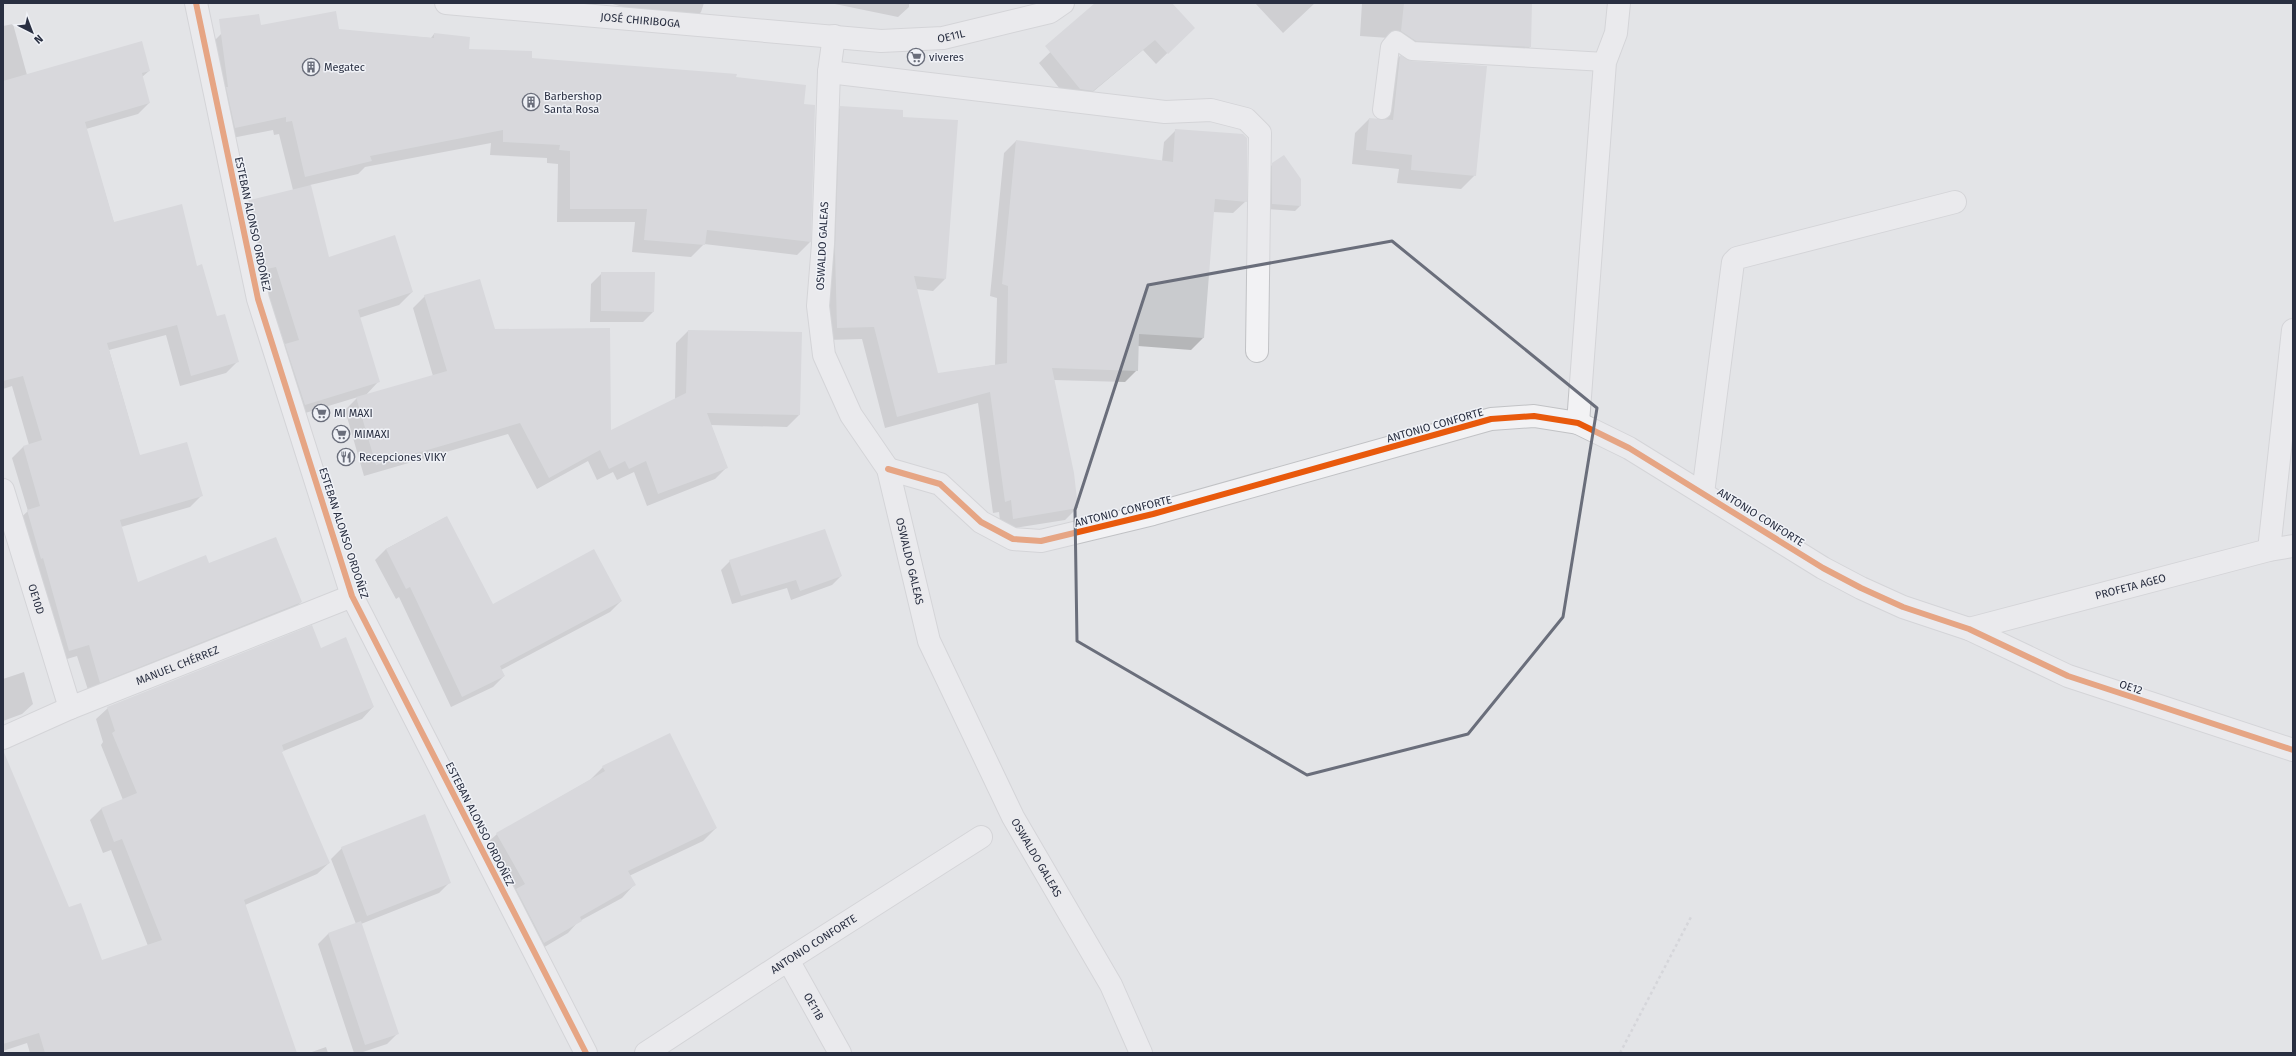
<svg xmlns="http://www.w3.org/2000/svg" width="2296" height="1056" font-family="'Fira Sans',sans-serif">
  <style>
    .shadow { fill: #0003 }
    .building { fill: #c9cbce }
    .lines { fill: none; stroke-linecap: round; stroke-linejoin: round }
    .lane-casing { stroke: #c1c2c5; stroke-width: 20 }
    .street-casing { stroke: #c1c2c5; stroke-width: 24 }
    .path { stroke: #c4c5cb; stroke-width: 2.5; stroke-dasharray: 3 3; stroke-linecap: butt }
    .lane { stroke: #f2f2f4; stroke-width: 18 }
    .street { stroke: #f2f2f4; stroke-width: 22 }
    .cycleway-casing { stroke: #f0f2f7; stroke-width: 8 }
    .cycleway { stroke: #e8590c; stroke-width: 6 }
    .marked { fill: none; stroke: #6a6e7b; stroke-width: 3; stroke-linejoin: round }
    .labels { text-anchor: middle; stroke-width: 3; stroke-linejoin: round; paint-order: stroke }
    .street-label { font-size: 11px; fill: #292f41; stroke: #f0f2f7 }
    .poi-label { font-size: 11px; fill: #292f41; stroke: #f0f2f7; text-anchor: start }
  </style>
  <rect width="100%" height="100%" fill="#e3e4e7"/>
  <path class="shadow" d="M 521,3 L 597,3 L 583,17 Z
    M 609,3 L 704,3 L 701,12 L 688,26 Z
    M 830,3 L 909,3 L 909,7 L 898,17 Z
    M 1101,3 L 1170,3 L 1193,28 L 1156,64 L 1143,50 L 1082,101 L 1069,100 L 1039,63 Z
    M 1255,3 L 1315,3 L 1283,33 Z
    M 1362,3 L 1531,3 L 1530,47 L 1516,61 L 1389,38 L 1360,36 Z
    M 1549,3 L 1622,3 L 1620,4 Z
    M 13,24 L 27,75 L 149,71 L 142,77 L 149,103 L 138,114 L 86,129 L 114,223 L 197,267 L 216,318 L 237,362 L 226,373 L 180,386 L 166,335 L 109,350 L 140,457 L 202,495 L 190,507 L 121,527 L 137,583 L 208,565 L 301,602 L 290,613 L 89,693 L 77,656 L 57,662 L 16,522 L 28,511 L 12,458 L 23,447 L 29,445 L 12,386 L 3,389 L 3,26 Z
    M 338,30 L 431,38 L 434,34 L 468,50 L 531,59 L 735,78 L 802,105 L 814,105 L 810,242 L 797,255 L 704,244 L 691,257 L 632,252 L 635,222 L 557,222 L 558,164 L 547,163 L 547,158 L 490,155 L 491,143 L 365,167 L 358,174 L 310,185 L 328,258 L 412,292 L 399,305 L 359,318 L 378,382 L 365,396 L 433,376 L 413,308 L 425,296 L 494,330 L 610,432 L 675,400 L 676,343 L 688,331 L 801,333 L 799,415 L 787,427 L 711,425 L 727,467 L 715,479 L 647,506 L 634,472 L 617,480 L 613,472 L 597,480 L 588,461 L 537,489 L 508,434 L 364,476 L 345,410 L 358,397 L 292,417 L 273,358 L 285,346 L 263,279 L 238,214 L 251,201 L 293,190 L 279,134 L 274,135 L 273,130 L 222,140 L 209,46 L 222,33 Z
    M 1400,56 L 1411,62 L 1475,175 L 1461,189 L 1397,183 L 1399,169 L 1352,164 L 1355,133 L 1369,119 L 1381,120 L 1386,70 Z
    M 841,107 L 902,118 L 945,279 L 933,291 L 916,289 L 937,374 L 995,365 L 997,298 L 990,296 L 1004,153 L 1016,141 L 1162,161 L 1164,142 L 1176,130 L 1246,201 L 1233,213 L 1213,212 L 1203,338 L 1191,350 L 1138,346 L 1137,370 L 1125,382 L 1054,380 L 1077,508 L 1065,520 L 1001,530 L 999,512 L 993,513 L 978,403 L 885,428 L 862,339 L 826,340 L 829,119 Z
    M 1273,164 L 1300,206 L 1295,211 L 1267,209 L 1267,170 Z
    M 602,273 L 653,312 L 643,322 L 590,322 L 591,284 Z
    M 446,517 L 492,606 L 621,601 L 610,612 L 501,670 L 504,676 L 493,687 L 451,707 L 399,597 L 396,599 L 375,560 L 386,549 Z
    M 730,561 L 841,576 L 832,585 L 791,600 L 787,588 L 732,604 L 721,570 Z
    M 320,649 L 373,707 L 362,719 L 281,752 L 329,863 L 317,874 L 245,905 L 296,1053 L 30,1053 L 27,1043 L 3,1051 L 3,786 L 68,909 L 101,962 L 148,946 L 111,850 L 103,853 L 90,820 L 101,809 L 123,800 L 101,745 L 103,742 L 96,719 L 108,708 Z
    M 24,672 L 33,704 L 22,714 L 3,721 L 3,679 Z
    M 603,767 L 716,828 L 703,841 L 629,876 L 634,885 L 622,898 L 578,922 L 568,933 L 531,955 L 484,846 L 497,834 L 590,780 Z
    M 342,848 L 450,882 L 439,893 L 361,924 L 398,1033 L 387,1044 L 360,1053 L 354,1053 L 318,944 L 328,934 L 356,924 L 331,859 Z
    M 326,1047 L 328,1053 L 309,1053 Z"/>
  <path class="building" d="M 1095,3 L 1172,3 L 1195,28 L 1168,54 L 1155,40 L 1093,91 L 1080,89 L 1045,46 Z
    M 1404,3 L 1532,3 L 1531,47 L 1416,41 L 1401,31 Z
    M 336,11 L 339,29 L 434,38 L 434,33 L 470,37 L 469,49 L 532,51 L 532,58 L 737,74 L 736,77 L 806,85 L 804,104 L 815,105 L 811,242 L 707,230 L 705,245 L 644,240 L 647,209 L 570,209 L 570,151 L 559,150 L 560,145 L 503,142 L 503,130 L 370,156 L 372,161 L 305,177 L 292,121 L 286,122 L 286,117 L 235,128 L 226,87 L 228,87 L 219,19 L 259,14 L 261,25 Z
    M 142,41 L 150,71 L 142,73 L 150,103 L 85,122 L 114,222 L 182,204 L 197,266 L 202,264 L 217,316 L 225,314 L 239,362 L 191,376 L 177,325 L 107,343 L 140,455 L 187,442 L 203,496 L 120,520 L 138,582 L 206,555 L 209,563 L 276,537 L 302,602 L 100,683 L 89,645 L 69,651 L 43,558 L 41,559 L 27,510 L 40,506 L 23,446 L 42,440 L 23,376 L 3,381 L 3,81 Z
    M 1400,55 L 1411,61 L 1487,66 L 1476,176 L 1411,170 L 1412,155 L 1366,150 L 1369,118 L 1393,120 Z
    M 840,106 L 903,110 L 903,117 L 958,120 L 946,279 L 914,276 L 938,373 L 1007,363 L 1008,286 L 1002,284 L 1016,140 L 1173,162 L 1175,129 L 1243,134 L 1247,138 L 1247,202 L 1215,199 L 1204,338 L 1139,334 L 1138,371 L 1052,368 L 1074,473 L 1078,508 L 1013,519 L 1011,500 L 1005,502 L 990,392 L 897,417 L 874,327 L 837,328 L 835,251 Z
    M 1284,155 L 1301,179 L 1301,206 L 1272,204 L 1272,163 Z
    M 311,185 L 329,257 L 395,235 L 413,292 L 358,310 L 380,382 L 305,405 L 285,344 L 299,340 L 276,267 L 267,269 L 250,200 Z
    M 601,272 L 655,272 L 654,312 L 601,311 Z
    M 480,279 L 495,329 L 610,328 L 611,430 L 686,393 L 688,330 L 802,332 L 800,415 L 707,413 L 728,468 L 658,494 L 646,461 L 629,469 L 625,461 L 609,469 L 600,450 L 549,478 L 520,423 L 376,465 L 356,397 L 447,371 L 424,295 Z
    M 447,516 L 493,604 L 594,549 L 622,601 L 500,666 L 505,676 L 462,697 L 410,587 L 406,589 L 386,549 Z
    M 825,529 L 842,576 L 800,591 L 796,580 L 741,596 L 729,560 Z
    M 312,625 L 321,648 L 346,637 L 374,707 L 282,745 L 284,751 L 282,752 L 330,863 L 244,900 L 297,1053 L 45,1053 L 39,1033 L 3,1044 L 3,750 L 69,907 L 81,903 L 102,960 L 162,940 L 122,839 L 114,842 L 101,808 L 137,793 L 112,733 L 115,731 L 107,707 Z
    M 670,733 L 717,828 L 628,871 L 636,885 L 580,917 L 582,921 L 544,943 L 516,889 L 525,884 L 496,833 L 605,771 L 602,766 Z
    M 425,814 L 451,883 L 367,916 L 341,847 Z
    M 361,921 L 399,1034 L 365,1045 L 328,933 Z"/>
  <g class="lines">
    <defs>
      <path id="lane" d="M 1382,110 L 1390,47 L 1396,40 L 1412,51 L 1605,62"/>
      <g id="street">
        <path d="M 196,3 L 258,299 L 352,596 L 586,1053"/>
        <path id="s1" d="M 446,3 L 881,41 L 943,38 L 1050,12 L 1063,3"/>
        <path id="s2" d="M 834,36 L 829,72 L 823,244 L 818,306 L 824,355 L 851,415 L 888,469 L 929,641 L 1013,817 L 1111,985 L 1141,1053"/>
        <path d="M 829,72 L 1165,112 L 1211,110 L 1246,119 L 1260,133 L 1257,351"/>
        <path d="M 1578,423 L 1605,62 L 1616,33 L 1619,3"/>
        <path d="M 888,469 L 940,484 L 981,522 L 1013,539 L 1041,541 L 1153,514 L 1491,419 L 1534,416 L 1578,423 L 1629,448 L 1823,568 L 1861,588 L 1903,607 L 1969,629 L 2068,676 L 2293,750"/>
        <path id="s3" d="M 3,490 L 70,708"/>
        <path d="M 1703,493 L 1733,262 L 1737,258 L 1955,202"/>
        <path d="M 2269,550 L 2293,330"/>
        <path id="s4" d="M 1969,629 L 2269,550 L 2293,546"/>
        <path id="s5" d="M 3,738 L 70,708 L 352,596"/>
        <path id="s6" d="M 788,960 L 840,1053"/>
        <path id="s7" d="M 646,1053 L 788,960 L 981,837"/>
      </g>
    </defs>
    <use href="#lane" class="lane-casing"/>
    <use href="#street" class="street-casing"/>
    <path class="path" d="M 1620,1053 L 1691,917"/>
    <use href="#lane" class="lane"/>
    <use href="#street" class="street"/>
    <defs>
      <path id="cycleway" d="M 196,3 L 258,299 L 352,596 L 586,1053
        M 888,469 L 940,484 L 981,522 L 1013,539 L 1041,541 L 1153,514 L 1491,419 L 1534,416 L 1578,423 L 1629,448 L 1823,568 L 1861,588 L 1903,607 L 1969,629 L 2068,676 L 2293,750"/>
    </defs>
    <use href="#cycleway" class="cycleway-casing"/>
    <use href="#cycleway" class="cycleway"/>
  </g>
  <path d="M0 0H2296V1056H0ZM 1392,241 L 1597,408 L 1563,617 L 1468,734 L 1307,775 L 1077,641 L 1075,510 L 1148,285 Z" fill="#e3e4e7" fill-opacity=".55" fill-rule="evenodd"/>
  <path class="marked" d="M 1392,241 L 1597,408 L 1563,617 L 1468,734 L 1307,775 L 1077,641 L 1075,510 L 1148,285 Z"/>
  <defs>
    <symbol id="supermarket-ring" viewBox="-11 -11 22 22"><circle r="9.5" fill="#f0f2f7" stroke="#6a6e7b" stroke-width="1.5"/><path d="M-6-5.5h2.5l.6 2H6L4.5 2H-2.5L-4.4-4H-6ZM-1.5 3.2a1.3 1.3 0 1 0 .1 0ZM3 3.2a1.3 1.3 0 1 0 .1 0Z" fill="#6a6e7b"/></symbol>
    <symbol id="building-ring" viewBox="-11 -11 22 22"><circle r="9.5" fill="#f0f2f7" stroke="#6a6e7b" stroke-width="1.5"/><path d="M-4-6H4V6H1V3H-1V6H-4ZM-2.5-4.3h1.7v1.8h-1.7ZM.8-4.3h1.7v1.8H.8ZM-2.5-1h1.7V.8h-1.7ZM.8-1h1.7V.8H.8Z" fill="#6a6e7b"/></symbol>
    <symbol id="restaurant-ring" viewBox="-11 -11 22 22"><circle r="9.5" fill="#f0f2f7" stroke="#6a6e7b" stroke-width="1.5"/><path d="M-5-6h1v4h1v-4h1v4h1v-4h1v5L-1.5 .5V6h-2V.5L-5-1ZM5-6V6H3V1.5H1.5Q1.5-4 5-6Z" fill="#6a6e7b"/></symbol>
  </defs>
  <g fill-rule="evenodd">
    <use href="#supermarket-ring" x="906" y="47" width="20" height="20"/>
    <use href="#building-ring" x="301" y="57" width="20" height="20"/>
    <use href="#building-ring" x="521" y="92" width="20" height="20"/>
    <use href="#supermarket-ring" x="311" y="403" width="20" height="20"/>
    <use href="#supermarket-ring" x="331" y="424" width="20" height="20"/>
    <use href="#restaurant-ring" x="336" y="447" width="20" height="20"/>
  </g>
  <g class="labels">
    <g class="street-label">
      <text dy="4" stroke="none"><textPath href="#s1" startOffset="195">JOSÉ CHIRIBOGA</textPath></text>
      <text dy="4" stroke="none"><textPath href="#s1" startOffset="507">OE11L</textPath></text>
      <text transform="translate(253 224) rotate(78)" y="4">ESTEBAN ALONSO ORDOÑEZ</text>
      <text transform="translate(822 246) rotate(-87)" y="4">OSWALDO GALEAS</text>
      <text transform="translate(1435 425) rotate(-16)" y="4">ANTONIO CONFORTE</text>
      <text transform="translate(1123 511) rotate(-14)" y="4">ANTONIO CONFORTE</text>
      <text transform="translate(1761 517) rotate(32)" y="4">ANTONIO CONFORTE</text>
      <text transform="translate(344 533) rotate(72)" y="4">ESTEBAN ALONSO ORDOÑEZ</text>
      <text dy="4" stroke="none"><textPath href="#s2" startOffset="546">OSWALDO GALEAS</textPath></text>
      <text dy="4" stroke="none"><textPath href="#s4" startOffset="167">PROFETA AGEO</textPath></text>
      <text dy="4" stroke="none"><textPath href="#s3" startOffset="114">OE10D</textPath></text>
      <text dy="4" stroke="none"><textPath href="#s5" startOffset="189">MANUEL CHÉRREZ</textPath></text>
      <text transform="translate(2131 687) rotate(18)" y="4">OE12</text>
      <text transform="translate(480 824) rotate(63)" y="4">ESTEBAN ALONSO ORDOÑEZ</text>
      <text dy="4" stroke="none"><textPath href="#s2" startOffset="870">OSWALDO GALEAS</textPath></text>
      <text dy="4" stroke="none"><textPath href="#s7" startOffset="200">ANTONIO CONFORTE</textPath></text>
      <text dy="4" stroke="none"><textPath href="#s6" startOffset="53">OE11B</textPath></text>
    </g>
    <g class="poi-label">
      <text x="929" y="61">viveres</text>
      <text x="324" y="71">Megatec</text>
      <text x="544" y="100">Barbershop<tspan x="544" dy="13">Santa Rosa</tspan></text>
      <text x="334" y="417">MI MAXI</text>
      <text x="354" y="438">MIMAXI</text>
      <text x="359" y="461">Recepciones VIKY</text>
    </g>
  </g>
  <rect width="2296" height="1056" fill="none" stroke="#292f41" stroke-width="8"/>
  <g transform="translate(32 32) rotate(138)" stroke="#f0f2f7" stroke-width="3" paint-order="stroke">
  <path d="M0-3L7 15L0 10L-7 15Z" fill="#292f41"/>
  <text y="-6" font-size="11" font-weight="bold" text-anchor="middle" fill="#292f41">N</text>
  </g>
</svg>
